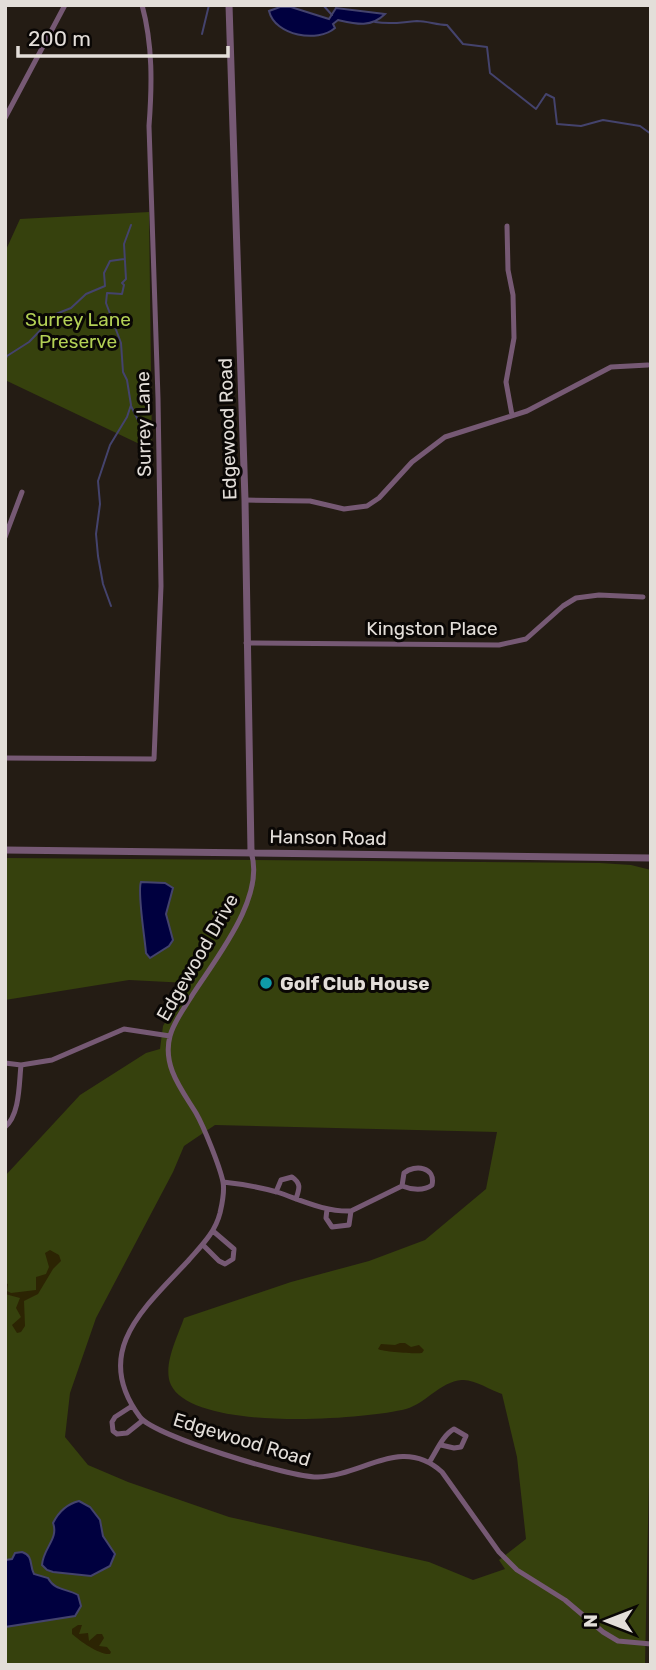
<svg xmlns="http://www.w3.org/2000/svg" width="656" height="1670" font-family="Rubik,sans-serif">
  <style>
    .green { fill: #36410d; fill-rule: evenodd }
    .sand { fill: #2c2403 }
    .water { fill: #00003f; stroke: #44436d; stroke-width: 2 }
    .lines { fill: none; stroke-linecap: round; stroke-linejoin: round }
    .stream { stroke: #44436d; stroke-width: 2 }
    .minor { stroke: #765974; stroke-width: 5 }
    .tertiary { stroke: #765974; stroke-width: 7 }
    .culture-dot { fill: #0f9aa8; stroke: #0a0705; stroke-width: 2.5 }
    .labels { text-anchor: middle; stroke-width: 6; stroke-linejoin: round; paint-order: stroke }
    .park-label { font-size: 19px; fill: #b3d055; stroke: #0a0705 }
    .street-label { font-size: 19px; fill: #e3ded9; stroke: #0a0705 }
    .poi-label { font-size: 19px; font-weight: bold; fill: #e3ded9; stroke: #0a0705; text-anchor: start }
  </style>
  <rect width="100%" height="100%" fill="#241c14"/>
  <path class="green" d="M 149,212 L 152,450 L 5,380 L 5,252 L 20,219 Z
    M 5,858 L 600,863 L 631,865 L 651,870 L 651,1384 L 645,1665 L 5,1665 L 5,1176 L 80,1095 L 146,1053 L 160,1049 L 163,1026 L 188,983 L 129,980 L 5,1000 ZM 215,1125 L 497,1132 L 486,1189 L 425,1240 L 369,1261 L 291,1282 L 184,1318 C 178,1336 162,1366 171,1385 C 194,1432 362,1420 406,1409 C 427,1403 439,1382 462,1380 C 474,1379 490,1390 502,1394 L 517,1457 L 526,1539 L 499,1560 L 505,1569 L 473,1580 L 429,1562 L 229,1517 L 128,1482 L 88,1465 L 65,1437 L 70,1393 L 96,1318 L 173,1172 L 184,1146 Z"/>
  <path class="sand" d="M 50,1250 L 59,1255 L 61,1261 L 53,1269 L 38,1294 L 24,1301 L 25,1326 L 21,1332 L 17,1333 L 12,1325 L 21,1317 L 16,1308 L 20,1298 L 5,1294 L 5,1283 L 8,1284 L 7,1291 L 11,1293 L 36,1290 L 36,1277 L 46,1274 L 49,1267 L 45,1253 Z
    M 400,1343 L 405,1343 L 411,1347 L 419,1345 L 424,1350 L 422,1353 C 416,1354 384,1352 378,1349 L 381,1344 L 395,1345 Z
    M 78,1625 L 82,1625 L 79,1634 L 88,1633 L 89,1641 L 97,1634 L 102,1634 L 104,1638 L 99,1646 L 107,1647 L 111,1652 L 110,1654 C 99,1655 80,1641 72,1634 L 72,1629 Z"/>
  <path class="water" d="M 280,7 L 291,7 L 329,19 L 336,8 L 385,14 C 371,28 356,24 338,20 L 333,24 L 335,28 C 318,43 275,36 269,11 Z
    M 141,882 L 165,883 L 173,888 L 166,914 L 173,940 L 169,946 L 150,958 L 146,953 C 145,939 137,891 141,882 Z
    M 79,1501 L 90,1507 L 100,1520 L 103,1536 L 115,1554 L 110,1566 L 91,1576 L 53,1572 L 47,1570 L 42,1565 C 43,1548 59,1539 53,1523 C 58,1513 67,1504 79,1501 Z
    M 22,1552 C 34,1556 29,1565 34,1574 L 48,1578 C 55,1591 66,1588 78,1595 L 81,1606 L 75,1616 L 5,1627 L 5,1560 L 12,1559 L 15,1553 Z"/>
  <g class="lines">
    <path class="stream" d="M 323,5 L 332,15
      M 375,22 C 393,25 401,22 417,21 C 427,21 437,25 447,25 L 463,44 L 487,47 L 490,73 L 536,109 L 546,94 L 554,98 L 557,124 L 581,126 L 603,120 L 640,126 L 651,134
      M 202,34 L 209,5
      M 5,360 L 7,356 L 29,342 L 56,314 L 71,308 L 86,294 L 105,286 L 104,273 L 110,261 L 124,259
      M 131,406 L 140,424
      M 111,606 L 103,584 L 98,556 L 96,534 L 100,504 L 98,481 L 110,445 L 127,417 L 131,405 L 127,380 L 123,372 L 121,343 L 106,303 L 107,293 L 122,294 L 124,285 L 122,283 L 126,279 L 124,244 L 131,225"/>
    <path class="minor" d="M 5,118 L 65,5
      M 507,226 L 508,270 L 513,295 L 514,338 L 506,382 L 512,415
      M 245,500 L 310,501 L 344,509 L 367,506 L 379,498 L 412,462 L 445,437 L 527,411 L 611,367 L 648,365
      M 5,537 L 22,492
      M 246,643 L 499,645 L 526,639 L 563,606 L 576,598 L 599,595 L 643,597
      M 5,758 L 154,759 L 161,586 L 158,398 L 149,126 C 152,86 153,45 142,5
      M 251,852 C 266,897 216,958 193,994 C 185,1007 174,1021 170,1036 C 162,1066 182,1090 196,1113 C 204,1127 220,1167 223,1182 C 225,1192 222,1204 220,1213 C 215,1233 201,1246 188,1261 C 144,1308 91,1352 140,1417 C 154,1436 292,1478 318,1477 C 363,1476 401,1435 442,1472 L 499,1552 L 517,1570 L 565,1600 L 603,1632 L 618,1641 L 651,1644
      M 5,1063 L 21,1065 L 52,1060 L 124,1029 L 170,1036
      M 5,1127 C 20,1115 19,1083 21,1065
      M 223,1182 C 242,1184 259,1187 277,1192 C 301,1200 325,1212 351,1211 L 402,1186 C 412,1190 424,1191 432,1185 C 436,1167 415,1164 404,1173 L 402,1186
      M 276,1192 L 281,1180 L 292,1177 C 302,1184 299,1189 296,1199
      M 327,1209 L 326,1218 L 332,1227 L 349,1225 L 351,1211
      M 203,1245 L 219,1261 L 225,1264 L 233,1259 L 234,1249 L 213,1231
      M 132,1406 L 115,1417 L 112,1422 L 113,1431 L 117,1434 L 127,1433 L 142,1421
      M 430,1461 C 437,1450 443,1435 454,1429 L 466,1436 L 461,1447 L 454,1448 L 441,1445"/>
    <path class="tertiary" d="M 229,5 L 245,500 L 251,852
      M 5,850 L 651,858"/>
  </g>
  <circle class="culture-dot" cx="266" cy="983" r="7"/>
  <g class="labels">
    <g class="park-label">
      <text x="78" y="326">Surrey Lane<tspan x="78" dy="22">Preserve</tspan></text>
    </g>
    <g class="street-label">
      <text transform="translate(143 424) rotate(-91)" y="7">Surrey Lane</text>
      <text transform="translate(227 429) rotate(-92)" y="7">Edgewood Road</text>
      <text x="432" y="635">Kingston Place</text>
      <text transform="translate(328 837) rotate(1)" y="7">Hanson Road</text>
      <text transform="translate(197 957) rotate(-60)" y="7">Edgewood Drive</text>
      <text transform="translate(242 1439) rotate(17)" y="7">Edgewood Road</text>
    </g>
    <g class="poi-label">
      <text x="280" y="990">Golf Club House</text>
    </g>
  </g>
  <rect width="656" height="1670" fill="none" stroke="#e3ded9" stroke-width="14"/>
  <g transform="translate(607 1621) rotate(270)" stroke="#0a0705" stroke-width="5" paint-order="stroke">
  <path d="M0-5L12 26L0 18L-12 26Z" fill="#e3ded9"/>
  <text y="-10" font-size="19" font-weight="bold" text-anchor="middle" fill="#e3ded9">N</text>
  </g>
  <path d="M18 46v10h210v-10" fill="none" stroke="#e3ded9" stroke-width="3.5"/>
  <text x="28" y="46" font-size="21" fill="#e3ded9" stroke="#0a0705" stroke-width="5" paint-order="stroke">200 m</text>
</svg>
